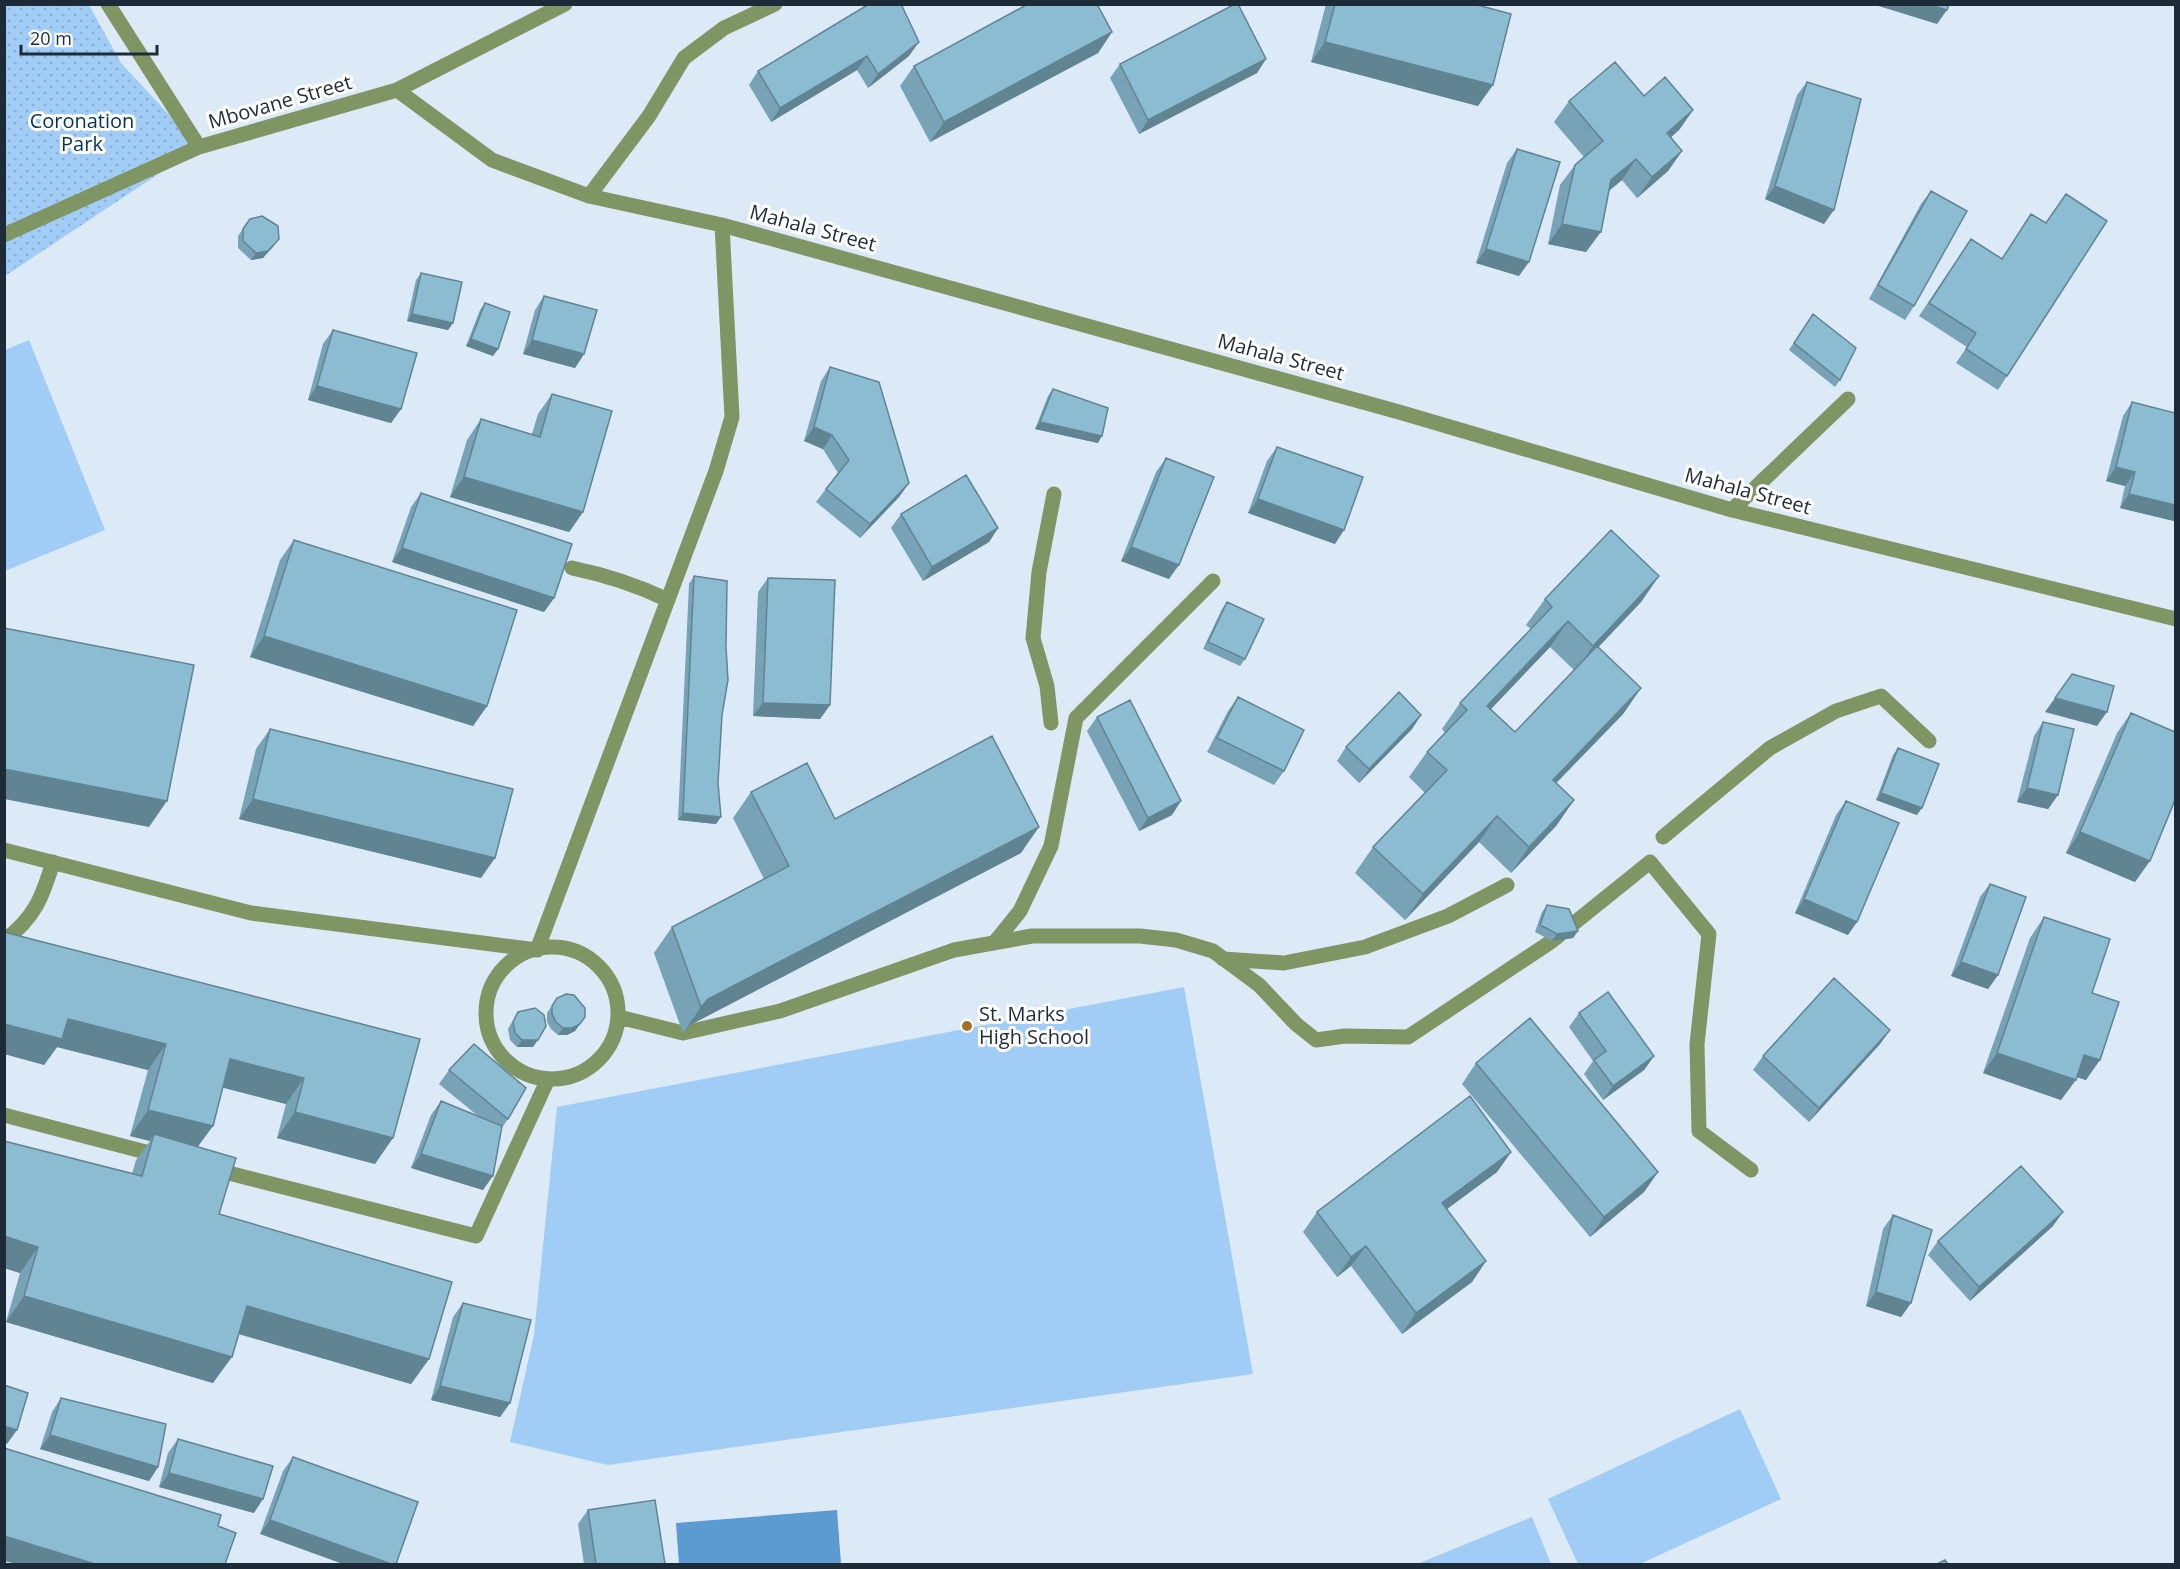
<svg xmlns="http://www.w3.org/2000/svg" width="2180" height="1569" font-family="'Open Sans',sans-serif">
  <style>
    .green { fill: #a1ccf5 }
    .park { fill: url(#park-dots) }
    .water { fill: #5c9ad2 }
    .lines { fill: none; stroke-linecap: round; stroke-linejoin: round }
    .minor { stroke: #7f9564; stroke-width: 15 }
    .wall { fill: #78a2b5; fill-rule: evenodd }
    .shaded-wall { fill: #618493 }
    .building { fill: #8bbcd2; stroke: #618493; stroke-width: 1.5 }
    .poi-dot { fill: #a56e2a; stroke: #fff; stroke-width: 2 }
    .labels { text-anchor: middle; stroke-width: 6; stroke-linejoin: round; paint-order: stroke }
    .street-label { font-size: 20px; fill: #1d2a37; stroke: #fff }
    .park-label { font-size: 20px; fill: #023358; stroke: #fff }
    .poi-label { font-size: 20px; fill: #1d2a37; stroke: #fff; text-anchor: start }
  </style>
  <defs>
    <pattern id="park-dots" width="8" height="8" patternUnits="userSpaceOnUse" patternTransform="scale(1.5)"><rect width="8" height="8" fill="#a1ccf5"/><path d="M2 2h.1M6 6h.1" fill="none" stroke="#8aafd3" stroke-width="1.8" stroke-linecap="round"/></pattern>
  </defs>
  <rect width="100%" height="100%" fill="#dceaf8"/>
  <path class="green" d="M 29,340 L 105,530 L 7,570 L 4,563 L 5,350 Z
    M 1184,987 L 1253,1374 L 608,1465 L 510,1442 L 534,1335 L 557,1107 Z
    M 1740,1409 L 1781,1499 L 1640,1564 L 1578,1564 L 1548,1499 Z
    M 1532,1517 L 1551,1564 L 1417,1564 Z"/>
  <path class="park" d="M 5,5 L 89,5 L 121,63 L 199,147 L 5,276 Z"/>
  <path class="water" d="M 837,1510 L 841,1564 L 679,1564 L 676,1523 Z"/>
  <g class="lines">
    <path class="minor" d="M 108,4 L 199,147
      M 397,90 L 492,160 L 589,196 L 722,225 L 1399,412 L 1732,510 L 2176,619
      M 589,196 L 649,116 L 684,58 L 724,28 L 775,4
      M 4,235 L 199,147 L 397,90 L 565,4
      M 1732,510 L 1848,399
      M 572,568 C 606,575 637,585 668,600
      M 1051,723 L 1047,686 L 1033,638 L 1039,572 L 1054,494
      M 1663,837 L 1770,748 L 1836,711 L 1881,696 L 1929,741
      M 4,850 L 251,913 L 537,950 L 716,471 L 732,417 L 722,225
      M 4,941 C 35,917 42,898 53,862
      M 995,942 L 1020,911 L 1051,846 L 1076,718 L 1213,581
      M486 1013a66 66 0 1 1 132 0a66 66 0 1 1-132 0Z
      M 1223,959 L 1284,963 L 1365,947 L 1448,916 L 1507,885
      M 619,1017 L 683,1033 L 780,1011 L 954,950 L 1032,936 L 1140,936 L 1176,940 L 1213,951 L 1259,985 L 1296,1024 L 1316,1040 L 1345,1036 L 1408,1037 L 1552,941 L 1650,862 L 1709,934 L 1697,1044 L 1699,1131 L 1751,1170
      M 4,1115 L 161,1156
      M 213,1169 L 476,1236 L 548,1079"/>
  </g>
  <path class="wall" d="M 869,4 L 909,56 L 868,88 L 857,70 L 771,122 L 749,85 L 758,71 Z
    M 1326,4 L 1474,4 L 1478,106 L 1311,62 Z
    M 1112,32 L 1098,53 L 930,142 L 900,86 L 914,66 Z
    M 1266,59 L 1257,73 L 1139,134 L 1110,78 L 1120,64 Z
    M 1807,82 L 1824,224 L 1765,199 L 1797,95 Z
    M 1644,96 L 1693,110 L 1679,130 L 1671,137 L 1682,151 L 1668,171 L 1637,198 L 1622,180 L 1609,190 L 1586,252 L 1548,244 L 1560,185 L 1575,165 L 1584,157 L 1554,122 L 1569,101 Z
    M 1517,149 L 1519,276 L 1476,263 L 1507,163 Z
    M 1931,191 L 1914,306 L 1905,320 L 1869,299 L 1921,204 Z
    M 2031,214 L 2007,376 L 1998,390 L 1956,363 L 1967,347 L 1919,316 L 1971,239 L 2002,259 Z
    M 250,219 L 274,246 L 263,258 L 251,260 L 238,248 L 238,236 Z
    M 421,273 L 453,323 L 448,330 L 407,321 L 416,280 Z
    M 544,296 L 584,354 L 575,368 L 523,354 L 535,310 Z
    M 485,303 L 498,349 L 493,356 L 466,346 L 480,310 Z
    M 1813,314 L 1840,380 L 1835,387 L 1789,350 Z
    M 333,330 L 401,409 L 391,423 L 308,400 L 323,344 Z
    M 830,367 L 909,483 L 899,497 L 860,538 L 816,502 L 838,473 L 823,449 L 804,441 L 821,381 Z
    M 1053,389 L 1098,443 L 1035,429 L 1048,396 Z
    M 552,394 L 583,512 L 569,532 L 450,497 L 467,440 L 481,419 L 532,434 L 538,414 Z
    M 2132,402 L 2174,521 L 2120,508 L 2125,486 L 2106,481 L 2123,416 Z
    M 1277,447 L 1335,544 L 1248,513 L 1267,461 Z
    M 1166,458 L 1169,579 L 1121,561 L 1156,472 Z
    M 421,493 L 554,598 L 544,612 L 392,562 L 411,507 Z
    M 901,514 L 998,528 L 989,542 L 923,581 L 891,528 Z
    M 294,540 L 487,706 L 473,726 L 250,657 L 280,560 Z
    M 694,576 L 716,824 L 678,820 L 689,584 Z
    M 1659,576 L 1641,602 L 1598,647 L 1641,688 L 1623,714 L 1556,783 L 1574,800 L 1556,826 L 1511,873 L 1479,842 L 1405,920 L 1355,873 L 1373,847 L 1425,793 L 1409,777 L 1427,752 L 1445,733 L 1442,729 L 1460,703 L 1531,629 L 1526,625 L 1545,599 ZM 1550,647 L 1574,670 L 1515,732 L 1491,709 Z
    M 768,578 L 830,705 L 820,719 L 753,716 L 758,592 Z
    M 1227,602 L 1245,659 L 1240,666 L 1203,649 L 1222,609 Z
    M 1238,697 L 1284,771 L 1274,785 L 1207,752 L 1228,711 Z
    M 2131,713 L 2135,882 L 2066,853 L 2117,733 Z
    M 1421,715 L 1412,729 L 1359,783 L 1337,761 L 1346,747 Z
    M 1097,717 L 1172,815 L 1139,831 L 1087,731 Z
    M 2043,722 L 2058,795 L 2048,809 L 2017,802 L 2034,736 Z
    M 270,729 L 481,878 L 239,819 L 256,749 Z
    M 1898,748 L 1917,815 L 1876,800 L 1893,755 Z
    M 751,792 L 835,819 L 1021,853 L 690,1025 L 683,1033 L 654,953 L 672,927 L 764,879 L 733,818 Z
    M 1846,801 L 1848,935 L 1795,913 L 1836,815 Z
    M 1990,884 L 1998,975 L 1988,989 L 1951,976 L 1980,897 Z
    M 1547,905 L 1578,931 L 1573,938 L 1552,941 L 1535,932 L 1542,912 Z
    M 2044,917 L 2092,993 L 2086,1080 L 2076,1077 L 2061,1100 L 1983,1073 L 2030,938 Z
    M 4,932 L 420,1039 L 375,1164 L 277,1138 L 286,1104 L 223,1087 L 198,1147 L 219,1214 L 429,1359 L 411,1384 L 238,1334 L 213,1383 L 6,1322 L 20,1273 L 4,1268 L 132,1174 L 136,1160 L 150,1141 L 130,1136 L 148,1070 L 57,1047 L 44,1065 Z
    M 557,998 L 580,1024 L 575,1031 L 567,1035 L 558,1035 L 551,1029 L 547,1022 L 547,1013 Z
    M 518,1012 L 533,1047 L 517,1047 L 510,1040 L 508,1029 Z
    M 1579,1013 L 1654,1056 L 1644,1070 L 1603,1100 L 1584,1074 L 1593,1061 L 1569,1027 Z
    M 1890,1030 L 1880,1044 L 1809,1122 L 1753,1070 L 1763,1056 Z
    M 1476,1063 L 1658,1172 L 1644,1192 L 1590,1237 L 1462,1084 Z
    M 449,1070 L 508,1119 L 501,1129 L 483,1190 L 411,1168 L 431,1115 L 441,1101 L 478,1116 L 439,1084 Z
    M 1511,1152 L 1497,1172 L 1447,1209 L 1486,1261 L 1472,1282 L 1402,1334 L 1351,1266 L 1337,1277 L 1303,1232 L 1317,1212 Z
    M 1893,1215 L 1911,1303 L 1901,1317 L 1866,1306 L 1883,1229 Z
    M 2053,1226 L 1970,1301 L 1928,1255 L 1938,1241 Z
    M 463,1303 L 510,1403 L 500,1417 L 431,1400 L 453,1317 Z
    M 61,1398 L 158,1467 L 149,1481 L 40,1449 L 52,1412 Z
    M 178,1439 L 254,1513 L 159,1487 L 168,1453 Z
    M 293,1457 L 418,1502 L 260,1534 L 283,1471 Z
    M 588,1510 L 665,1564 L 584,1564 L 578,1524 Z"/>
  <path class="shaded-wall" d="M 1872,4 L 1928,4 L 1947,10 L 1937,24 Z
    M 1112,32 L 1098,53 L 930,142 L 944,122 Z
    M 919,42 L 909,56 L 868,88 L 878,74 Z
    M 1325,42 L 1493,85 L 1478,106 L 1311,62 Z
    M 867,56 L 857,70 L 771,122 L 780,108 Z
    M 1266,59 L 1257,73 L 1139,134 L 1148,120 Z
    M 1693,110 L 1679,130 L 1653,153 L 1667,133 Z
    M 1682,151 L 1668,171 L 1637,198 L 1652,177 Z
    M 1636,159 L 1622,180 L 1597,201 L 1611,180 Z
    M 1775,186 L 1834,210 L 1824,224 L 1765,199 Z
    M 1562,224 L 1601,232 L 1586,252 L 1548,244 Z
    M 279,239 L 263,258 L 251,260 L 256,253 Z
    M 1486,249 L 1529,262 L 1519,276 L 1476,263 Z
    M 412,314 L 453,323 L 448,330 L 407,321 Z
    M 471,339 L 498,349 L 493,356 L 466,346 Z
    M 532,340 L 584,354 L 575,368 L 523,354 Z
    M 317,386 L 401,409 L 391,423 L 308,400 Z
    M 1040,422 L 1102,436 L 1098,443 L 1035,429 Z
    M 814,427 L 832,435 L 823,449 L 804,441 Z
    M 2116,467 L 2135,472 L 2125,486 L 2106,481 Z
    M 464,477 L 583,512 L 569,532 L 450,497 Z
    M 909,483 L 899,497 L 860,538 L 870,524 Z
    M 2129,494 L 2175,505 L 2175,520 L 2174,521 L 2120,508 Z
    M 1258,499 L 1344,530 L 1335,544 L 1248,513 Z
    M 998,528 L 989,542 L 923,581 L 932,567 Z
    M 1131,547 L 1179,565 L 1169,579 L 1121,561 Z
    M 402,548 L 554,598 L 544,612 L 392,562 Z
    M 1659,576 L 1641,602 L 1575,672 L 1593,646 Z
    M 1568,621 L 1550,647 L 1469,732 L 1487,706 Z
    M 264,636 L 487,706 L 473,726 L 250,657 Z
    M 1641,688 L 1623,714 L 1534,806 L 1553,780 Z
    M 2055,698 L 2107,712 L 2097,726 L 2045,712 Z
    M 763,703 L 830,705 L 820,719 L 753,716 Z
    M 1421,715 L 1412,729 L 1359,783 L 1369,769 Z
    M 4,769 L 167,801 L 149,827 L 4,799 Z
    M 2027,788 L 2058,795 L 2048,809 L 2017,802 Z
    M 1881,793 L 1922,808 L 1917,815 L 1876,800 Z
    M 253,799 L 495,858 L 481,878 L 239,819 Z
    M 1574,800 L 1556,826 L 1511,873 L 1529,847 Z
    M 1181,801 L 1172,815 L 1139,831 L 1148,818 Z
    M 683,813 L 721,817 L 716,824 L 678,820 Z
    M 1497,816 L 1479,842 L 1405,920 L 1423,894 Z
    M 1039,827 L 1021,853 L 690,1025 L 683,1033 L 701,1007 L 708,999 Z
    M 2080,832 L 2150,861 L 2135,882 L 2066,853 Z
    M 1804,899 L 1857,922 L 1848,935 L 1795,913 Z
    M 1578,931 L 1573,938 L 1552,941 L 1557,934 Z
    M 1961,962 L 1998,975 L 1988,989 L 1951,976 Z
    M 68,1019 L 166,1044 L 148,1070 L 57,1047 L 44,1065 L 4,1054 L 4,1024 Z
    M 580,1024 L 575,1031 L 567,1035 L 558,1035 L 563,1028 Z
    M 1890,1030 L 1880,1044 L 1809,1122 L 1819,1108 Z
    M 522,1040 L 538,1040 L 533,1047 L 517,1047 Z
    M 1997,1053 L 2076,1080 L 2061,1100 L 1983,1073 Z
    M 2084,1055 L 2100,1060 L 2086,1080 L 2070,1075 Z
    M 1654,1056 L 1644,1070 L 1603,1100 L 1613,1086 Z
    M 230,1059 L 304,1078 L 286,1104 L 212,1085 Z
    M 148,1110 L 213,1126 L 194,1152 L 154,1134 L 150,1141 L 130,1136 Z
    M 295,1112 L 393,1138 L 375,1164 L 277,1138 Z
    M 1511,1152 L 1497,1172 L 1428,1223 L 1442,1203 Z
    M 421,1154 L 493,1176 L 483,1190 L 411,1168 Z
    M 1658,1172 L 1644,1192 L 1590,1237 L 1604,1217 Z
    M 2063,1212 L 2053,1226 L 1970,1301 L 1979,1287 Z
    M 4,1236 L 38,1247 L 20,1273 L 4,1268 Z
    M 1366,1246 L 1351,1266 L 1337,1277 L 1351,1257 Z
    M 1486,1261 L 1472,1282 L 1402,1334 L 1416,1313 Z
    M 1876,1292 L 1911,1303 L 1901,1317 L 1866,1306 Z
    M 24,1296 L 232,1357 L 213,1383 L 6,1322 Z
    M 247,1306 L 429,1359 L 411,1384 L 229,1331 Z
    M 440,1386 L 510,1403 L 500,1417 L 431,1400 Z
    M 4,1426 L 17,1430 L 7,1444 L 4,1443 Z
    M 50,1435 L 158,1467 L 149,1481 L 40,1449 Z
    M 169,1473 L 263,1499 L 254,1513 L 159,1487 Z
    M 270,1520 L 391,1564 L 343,1564 L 260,1534 Z
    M 4,1536 L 95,1564 L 17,1564 L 4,1561 Z"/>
  <path class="building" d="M 869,4 L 901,4 L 919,42 L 878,74 L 867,56 L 780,108 L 758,71 Z
    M 1028,4 L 1097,4 L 1112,32 L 944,122 L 914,66 Z
    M 1235,4 L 1238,4 L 1266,59 L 1148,120 L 1120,64 Z
    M 1335,4 L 1474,4 L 1511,14 L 1493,85 L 1325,42 Z
    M 1928,4 L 1949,4 L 1947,10 Z
    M 1615,62 L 1644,96 L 1665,77 L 1693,110 L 1667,133 L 1682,151 L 1652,177 L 1636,159 L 1611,180 L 1601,232 L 1562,224 L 1575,165 L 1603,141 L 1569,101 Z
    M 1807,82 L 1861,99 L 1834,210 L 1775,186 Z
    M 1517,149 L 1560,162 L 1529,262 L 1486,249 Z
    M 1931,191 L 1967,211 L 1914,306 L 1878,285 Z
    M 2066,194 L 2107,221 L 2007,376 L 1966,349 L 1976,333 L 1929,303 L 1971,239 L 2002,259 L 2031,214 L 2046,223 Z
    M 262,216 L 278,226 L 279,239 L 268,251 L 256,253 L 243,241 L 243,229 L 250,219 Z
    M 421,273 L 462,282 L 453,323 L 412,314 Z
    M 544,296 L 597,310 L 584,354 L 532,340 Z
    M 485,303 L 510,312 L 498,349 L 471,339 Z
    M 1813,314 L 1856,348 L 1840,380 L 1794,343 Z
    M 333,330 L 417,353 L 401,409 L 317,386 Z
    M 830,367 L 879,382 L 909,483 L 870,524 L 826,489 L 849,460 L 832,435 L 814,427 Z
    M 1053,389 L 1108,408 L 1102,436 L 1040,422 Z
    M 552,394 L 612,411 L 583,512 L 464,477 L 481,419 L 540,437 Z
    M 2132,402 L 2175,413 L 2175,505 L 2129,494 L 2135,472 L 2116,467 Z
    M 1277,447 L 1363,477 L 1344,530 L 1258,499 Z
    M 1166,458 L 1214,477 L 1179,565 L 1131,547 Z
    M 966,475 L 998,528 L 932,567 L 901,514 Z
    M 421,493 L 572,544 L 554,598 L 402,548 Z
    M 1611,530 L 1659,576 L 1593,646 L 1568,621 L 1487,706 L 1515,732 L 1597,646 L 1641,688 L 1553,780 L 1574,800 L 1529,847 L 1497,816 L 1423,894 L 1373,847 L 1447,770 L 1427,752 L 1467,710 L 1460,703 L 1552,607 L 1545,599 Z
    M 294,540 L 517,610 L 487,706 L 264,636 Z
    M 694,576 L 727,581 L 726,647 L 728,680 L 722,715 L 718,783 L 721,817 L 683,813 Z
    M 768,578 L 835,580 L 830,705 L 763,703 Z
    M 1227,602 L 1264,619 L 1245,659 L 1208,642 Z
    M 4,628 L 194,665 L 167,801 L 4,769 Z
    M 2072,674 L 2114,686 L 2107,712 L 2055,698 Z
    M 1399,692 L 1421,715 L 1369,769 L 1346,747 Z
    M 1238,697 L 1304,730 L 1284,771 L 1217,738 Z
    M 1130,700 L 1181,801 L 1148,818 L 1097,717 Z
    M 2131,713 L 2175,732 L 2175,800 L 2150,861 L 2080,832 Z
    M 2043,722 L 2074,729 L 2058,795 L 2027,788 Z
    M 270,729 L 513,789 L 495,858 L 253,799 Z
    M 992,736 L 1039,827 L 708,999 L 701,1007 L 672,927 L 789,866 L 751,792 L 807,763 L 835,819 Z
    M 1898,748 L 1939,764 L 1922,808 L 1881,793 Z
    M 1846,801 L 1899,823 L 1857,922 L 1804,899 Z
    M 1990,884 L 2026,897 L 1998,975 L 1961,962 Z
    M 1547,905 L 1569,909 L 1578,931 L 1557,934 L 1540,925 Z
    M 2044,917 L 2110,939 L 2092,993 L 2119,1002 L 2100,1060 L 2084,1055 L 2076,1080 L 1997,1053 Z
    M 4,932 L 420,1039 L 393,1138 L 295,1112 L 304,1078 L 230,1059 L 213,1126 L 148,1110 L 166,1044 L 68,1019 L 62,1039 L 4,1024 Z
    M 1834,978 L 1890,1030 L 1819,1108 L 1763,1056 Z
    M 1608,992 L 1654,1056 L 1613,1086 L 1594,1060 L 1606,1051 L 1579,1013 Z
    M 566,994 L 574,995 L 585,1008 L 585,1017 L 580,1024 L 572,1028 L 563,1028 L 556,1022 L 552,1014 L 552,1006 L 557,998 Z
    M 535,1008 L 544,1015 L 546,1026 L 538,1040 L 522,1040 L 515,1033 L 513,1022 L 518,1012 Z
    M 1530,1018 L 1658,1172 L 1604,1217 L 1476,1063 Z
    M 474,1044 L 526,1088 L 508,1119 L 449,1070 Z
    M 1470,1096 L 1511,1152 L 1442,1203 L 1486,1261 L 1416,1313 L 1366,1246 L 1351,1257 L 1317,1212 Z
    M 441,1101 L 502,1126 L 493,1176 L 421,1154 Z
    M 154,1134 L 236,1158 L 219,1214 L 452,1282 L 429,1359 L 247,1306 L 232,1357 L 24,1296 L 38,1247 L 4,1236 L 4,1141 L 142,1176 Z
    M 2021,1166 L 2063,1212 L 1979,1287 L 1938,1241 Z
    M 1893,1215 L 1932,1230 L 1911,1303 L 1876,1292 Z
    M 463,1303 L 531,1320 L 510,1403 L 440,1386 Z
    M 4,1385 L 28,1393 L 17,1430 L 4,1426 Z
    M 61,1398 L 166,1424 L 158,1467 L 50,1435 Z
    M 178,1439 L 273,1466 L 263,1499 L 169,1473 Z
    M 4,1448 L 221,1515 L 218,1526 L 236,1533 L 225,1564 L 95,1564 L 4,1536 Z
    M 293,1457 L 418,1502 L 396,1564 L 391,1564 L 270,1520 Z
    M 655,1500 L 665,1564 L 596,1564 L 588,1510 Z
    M 1945,1560 L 1948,1564 L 1937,1564 Z"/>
  <circle class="poi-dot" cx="967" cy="1026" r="6"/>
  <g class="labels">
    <g class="street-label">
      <text transform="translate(280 102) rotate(-16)" y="7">Mbovane Street</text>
      <text transform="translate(813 228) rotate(15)" y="7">Mahala Street</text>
      <text transform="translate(1281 357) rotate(15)" y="7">Mahala Street</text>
      <text transform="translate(1748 491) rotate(15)" y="7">Mahala Street</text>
    </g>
    <g class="park-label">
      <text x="82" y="128">Coronation<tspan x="82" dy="23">Park</tspan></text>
    </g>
    <g class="poi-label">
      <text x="979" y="1021">St. Marks<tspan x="979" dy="23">High School</tspan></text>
    </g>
  </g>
  <rect width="2180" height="1569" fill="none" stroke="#1d2a37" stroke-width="12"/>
  <path d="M21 45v9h136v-9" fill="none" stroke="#1d2a37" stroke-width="3"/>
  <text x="30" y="45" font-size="18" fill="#1d2a37" stroke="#ffffff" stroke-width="4.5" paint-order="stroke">20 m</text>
</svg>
